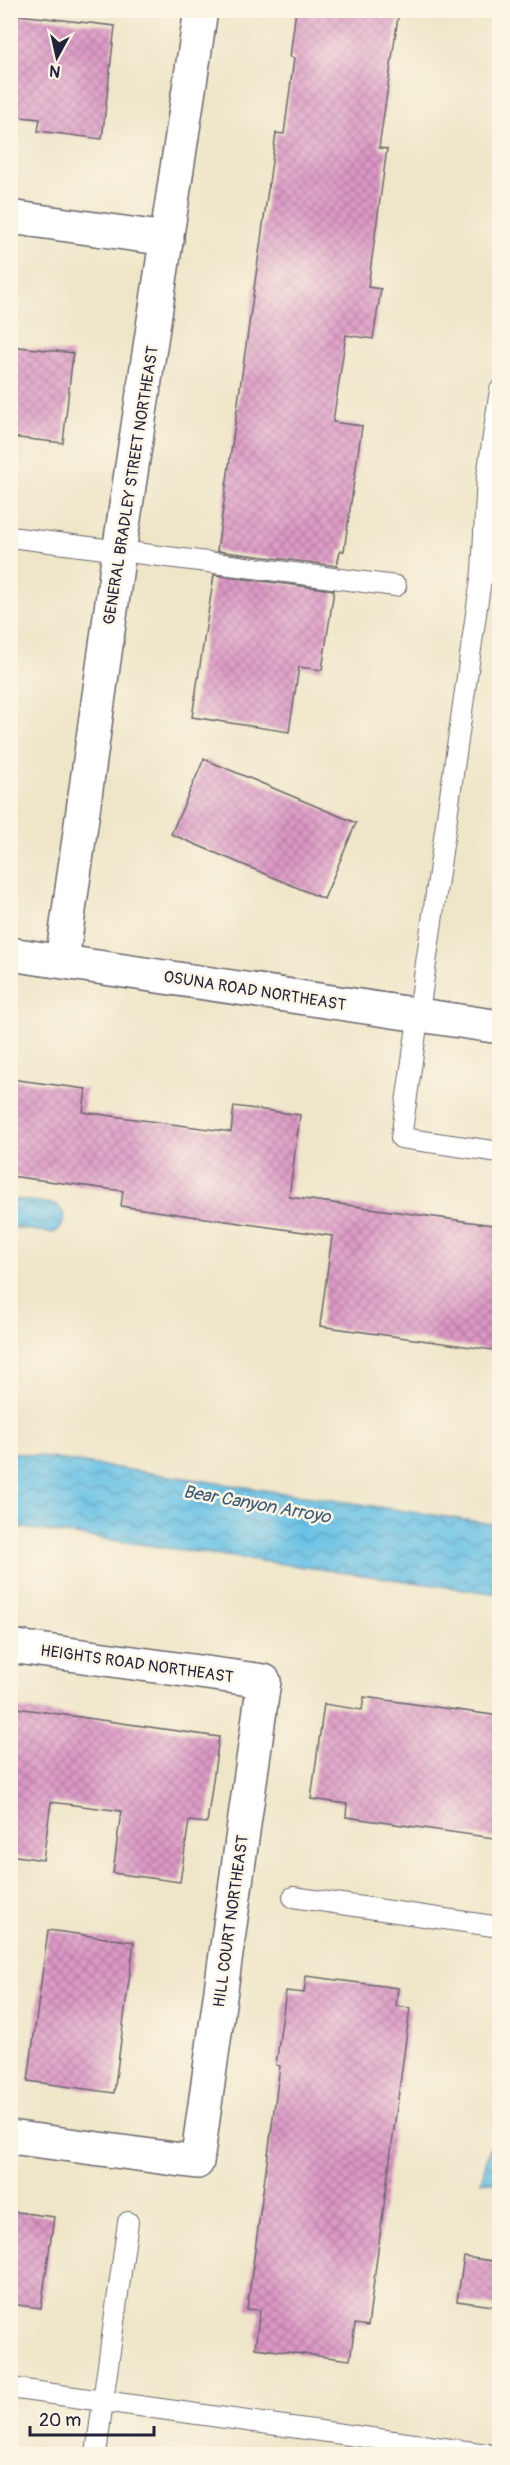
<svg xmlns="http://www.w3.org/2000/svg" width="510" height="2465" font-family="Pangolin,sans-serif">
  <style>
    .water { fill: url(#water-waves); stroke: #457290; stroke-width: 1.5 }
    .building { fill: url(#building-cross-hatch) }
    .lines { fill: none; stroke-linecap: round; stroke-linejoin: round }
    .service-casing { stroke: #6a676d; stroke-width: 22 }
    .minor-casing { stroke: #6a676d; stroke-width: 36 }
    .tertiary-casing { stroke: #6a676d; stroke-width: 36 }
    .service { stroke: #fff; stroke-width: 20 }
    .minor { stroke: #fff; stroke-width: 33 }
    .tertiary { stroke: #fff; stroke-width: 33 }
    .labels { text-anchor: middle; stroke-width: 5; stroke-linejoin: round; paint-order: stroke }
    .street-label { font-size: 16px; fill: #22223b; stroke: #fcf5e5 }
    .water-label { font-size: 18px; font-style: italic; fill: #3a5a76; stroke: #fcf5e5 }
  </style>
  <defs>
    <pattern id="water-waves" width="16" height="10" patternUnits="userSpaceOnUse" patternTransform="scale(1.5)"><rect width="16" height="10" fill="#68c1e5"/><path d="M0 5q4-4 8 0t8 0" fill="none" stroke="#559cbb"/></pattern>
    <pattern id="building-cross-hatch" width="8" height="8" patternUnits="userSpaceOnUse" patternTransform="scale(1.5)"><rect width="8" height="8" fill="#dc97c5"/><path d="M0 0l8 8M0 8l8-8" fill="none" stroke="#b27ba1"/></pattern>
  </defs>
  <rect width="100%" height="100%" fill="#fcf5e5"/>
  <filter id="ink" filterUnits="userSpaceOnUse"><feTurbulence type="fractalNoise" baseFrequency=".0167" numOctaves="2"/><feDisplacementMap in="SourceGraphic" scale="12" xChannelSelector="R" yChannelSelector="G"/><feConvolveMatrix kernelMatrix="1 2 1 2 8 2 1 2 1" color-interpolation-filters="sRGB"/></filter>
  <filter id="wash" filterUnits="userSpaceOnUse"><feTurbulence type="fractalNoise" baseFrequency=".008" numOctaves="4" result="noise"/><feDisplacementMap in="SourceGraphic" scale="24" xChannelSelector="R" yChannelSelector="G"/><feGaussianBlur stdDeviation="1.35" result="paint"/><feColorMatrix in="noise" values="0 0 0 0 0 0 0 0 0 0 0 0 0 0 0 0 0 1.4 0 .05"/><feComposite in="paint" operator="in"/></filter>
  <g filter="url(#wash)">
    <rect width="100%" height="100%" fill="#efe6c9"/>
    <path class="water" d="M 11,1199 L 56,1204 L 64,1214 C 63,1223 62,1229 53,1233 L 11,1227 Z
      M 10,1452 L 499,1525 L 499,1594 L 11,1526 Z
      M 497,2070 L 500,2070 L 499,2183 L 481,2181 L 495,2130 Z"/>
    <g id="blocks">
      <path class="building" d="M 296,10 L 348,10 L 398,17 L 379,148 L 387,149 L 368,287 L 381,289 L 373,339 L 346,335 L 333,422 L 362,426 L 344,551 L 340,551 L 337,566 L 217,551 L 276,133 L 284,134 L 294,58 L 290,57 Z
        M 10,14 L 115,26 L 102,139 L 38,131 L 40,119 L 10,116 Z
        M 10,346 L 73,353 L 63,443 L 10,437 Z
        M 214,575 L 334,590 L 322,670 L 299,667 L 289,732 L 192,717 Z
        M 204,759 L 356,823 L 324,899 L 171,834 Z
        M 10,1079 L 86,1089 L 83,1112 L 231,1132 L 234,1106 L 300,1115 L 289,1197 L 500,1226 L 500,1351 L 320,1326 L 332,1236 L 121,1206 L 123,1191 L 10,1176 Z
        M 364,1697 L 500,1716 L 500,1839 L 346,1817 L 347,1804 L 311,1799 L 324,1704 L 362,1710 Z
        M 10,1707 L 219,1737 L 207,1823 L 189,1821 L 180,1882 L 113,1873 L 121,1811 L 51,1802 L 43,1860 L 10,1855 Z
        M 48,1930 L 134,1942 L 114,2093 L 28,2081 Z
        M 306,1976 L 398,1988 L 396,2006 L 410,2008 L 368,2326 L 355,2324 L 350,2360 L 255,2348 L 260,2310 L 247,2309 L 280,2066 L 276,2065 L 286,1991 L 304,1993 Z
        M 10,2211 L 54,2217 L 41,2308 L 10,2304 Z
        M 464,2257 L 500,2262 L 500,2307 L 457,2301 Z"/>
    </g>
  </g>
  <g filter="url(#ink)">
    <use href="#blocks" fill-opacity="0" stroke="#6a676d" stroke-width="1.5"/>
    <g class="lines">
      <defs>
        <path id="service" d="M 10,537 L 396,586
          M 482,572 L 487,476 L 500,390
          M 500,575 L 482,572 L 401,1138 L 500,1152
          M 293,1897 L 500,1927
          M 10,2388 L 103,2401 L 128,2222
          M 96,2454 L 103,2401 L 487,2454"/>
        <path id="minor" d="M 10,217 L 167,239
          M 62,961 L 119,552 L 201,10
          M 10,1646 L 264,1681 L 197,2162 L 10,2137"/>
        <path id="tertiary" d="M 10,954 L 500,1027"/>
      </defs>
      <use href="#service" class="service-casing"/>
      <use href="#minor" class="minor-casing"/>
      <use href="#tertiary" class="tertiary-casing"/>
      <use href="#service" class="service"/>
      <use href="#minor" class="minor"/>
      <use href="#tertiary" class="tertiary"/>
    </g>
  </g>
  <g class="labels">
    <g class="street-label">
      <text transform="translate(130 485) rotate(-81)" y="6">GENERAL BRADLEY STREET NORTHEAST</text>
      <text transform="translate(255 990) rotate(9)" y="6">OSUNA ROAD NORTHEAST</text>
      <text transform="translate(137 1663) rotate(8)" y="6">HEIGHTS ROAD NORTHEAST</text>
      <text transform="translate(230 1921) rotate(-82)" y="6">HILL COURT NORTHEAST</text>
    </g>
    <g class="water-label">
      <text transform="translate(257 1504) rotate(10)" y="6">Bear Canyon Arroyo</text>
    </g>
  </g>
  <rect width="510" height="2465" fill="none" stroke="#fcf5e5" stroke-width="36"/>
  <g transform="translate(57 57) rotate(188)" stroke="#fcf5e5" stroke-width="4.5" paint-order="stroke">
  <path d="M0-4.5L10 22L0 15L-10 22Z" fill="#22223b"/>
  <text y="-9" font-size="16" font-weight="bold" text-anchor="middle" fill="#22223b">N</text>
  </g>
  <path d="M30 2426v9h124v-9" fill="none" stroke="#22223b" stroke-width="3"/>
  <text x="39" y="2426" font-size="18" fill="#22223b" stroke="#fcf5e5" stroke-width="4.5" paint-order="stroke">20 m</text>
</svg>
